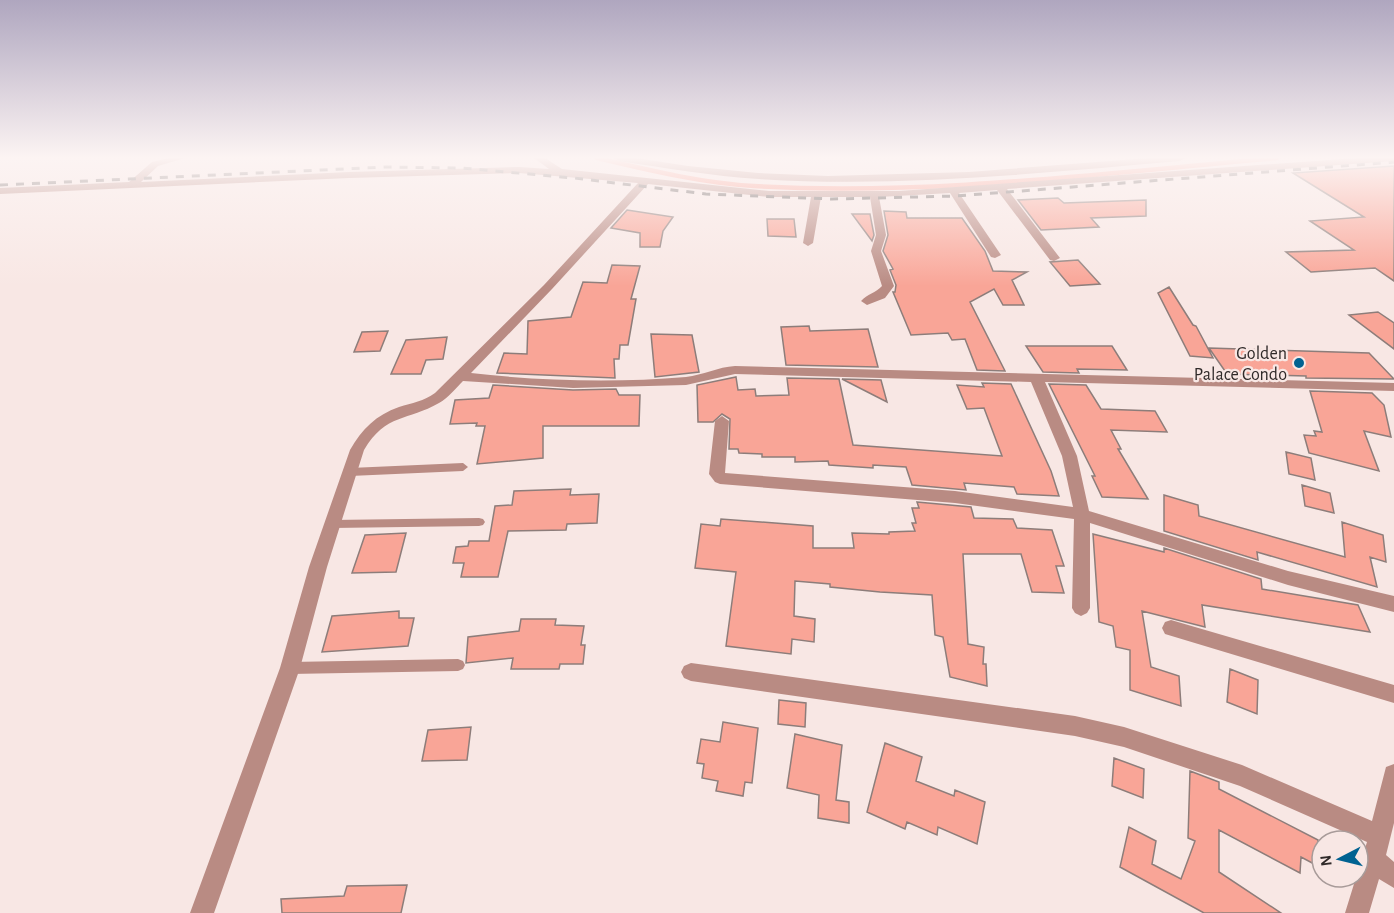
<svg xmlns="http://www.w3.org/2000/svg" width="1394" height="913" font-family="'Alegreya Sans',sans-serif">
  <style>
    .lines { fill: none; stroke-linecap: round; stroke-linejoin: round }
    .stream { stroke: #fa9282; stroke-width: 4.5 }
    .building { fill: #f9a597; stroke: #8d7d7a; stroke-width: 1.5 }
    .service { fill: #b98b83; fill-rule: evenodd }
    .minor { fill: #b98b83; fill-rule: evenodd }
    .rail { stroke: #5a5250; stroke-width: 3; stroke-dasharray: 8 8; stroke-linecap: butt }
    .poi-dot { fill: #006291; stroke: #f8e7e4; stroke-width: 2 }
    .labels { text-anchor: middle; stroke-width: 4.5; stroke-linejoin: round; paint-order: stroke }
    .poi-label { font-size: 18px; fill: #302a29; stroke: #f8e7e4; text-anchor: end }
  </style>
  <rect width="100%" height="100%" fill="#f8e7e4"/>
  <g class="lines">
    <path class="stream" d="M 597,158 C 648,170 701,183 754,186 C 928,196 1104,173 1277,158"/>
  </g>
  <path class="building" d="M 1394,166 L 1394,281 L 1375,268 L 1311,272 L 1286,252 L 1354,250 L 1310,221 L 1364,217 L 1293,173 Z
    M 1058,198 L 1064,203 L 1146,200 L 1146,216 L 1091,218 L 1099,227 L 1041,230 L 1018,200 Z
    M 627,210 L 673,217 L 663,231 L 660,247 L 640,247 L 640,233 L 611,228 Z
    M 884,211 L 906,212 L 907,218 L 962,218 L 985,251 L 993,271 L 1027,272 L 1012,280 L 1024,305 L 1003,305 L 994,289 L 970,302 L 1005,371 L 977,370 L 965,339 L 952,340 L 948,333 L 911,335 L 893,292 L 895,292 L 896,285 L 890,270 L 893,269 L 883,251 L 888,235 Z
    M 852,214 L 870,214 L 874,235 L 872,241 Z
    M 767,219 L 794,219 L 796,237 L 768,236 Z
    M 1078,260 L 1100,284 L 1070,286 L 1050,262 Z
    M 612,265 L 640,266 L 631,299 L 636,299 L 628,345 L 620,345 L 619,359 L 614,359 L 615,378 L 497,373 L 504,353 L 527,354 L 528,321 L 571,317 L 583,282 L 607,283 Z
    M 1169,287 L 1193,325 L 1196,326 L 1213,358 L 1190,356 L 1158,293 Z
    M 1378,312 L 1394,323 L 1394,349 L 1349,315 Z
    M 809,326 L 810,331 L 868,329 L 878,367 L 786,365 L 781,327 Z
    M 388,331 L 380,351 L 354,352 L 362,332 Z
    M 651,334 L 692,335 L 699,372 L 655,377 Z
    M 447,337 L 443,359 L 426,360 L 421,374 L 391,374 L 406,340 Z
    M 1026,346 L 1112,346 L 1127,370 L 1077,369 L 1079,373 L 1043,372 Z
    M 1209,348 L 1369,353 L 1394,379 L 1306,378 L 1306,376 L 1227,374 Z
    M 736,377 L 738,390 L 755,389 L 756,396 L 789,395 L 787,378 L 839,379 L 853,445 L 1002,456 L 984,408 L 967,409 L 957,385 L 984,387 L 982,383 L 1011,384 L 1051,471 L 1059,496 L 1017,494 L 1014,487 L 964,483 L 966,490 L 912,485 L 906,467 L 873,465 L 873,468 L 829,465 L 828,461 L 795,462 L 795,457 L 762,457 L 762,454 L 739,453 L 738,449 L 729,449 L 730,419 L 722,414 L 713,422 L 698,422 L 697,385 Z
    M 842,379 L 881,380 L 887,402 Z
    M 1049,384 L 1086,385 L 1101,409 L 1155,411 L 1167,432 L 1111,430 L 1121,449 L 1118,449 L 1148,499 L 1102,497 L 1092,476 L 1095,476 Z
    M 493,385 L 573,390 L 616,389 L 619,395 L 640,395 L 639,426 L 543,426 L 543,458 L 477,464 L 485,426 L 476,426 L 477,423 L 450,424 L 455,400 L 489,398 Z
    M 1310,391 L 1372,393 L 1384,405 L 1391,437 L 1364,431 L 1379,471 L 1309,453 L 1304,435 L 1316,436 L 1314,431 L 1322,432 Z
    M 1286,452 L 1311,458 L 1315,480 L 1289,474 Z
    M 1302,485 L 1330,493 L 1334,513 L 1305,506 Z
    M 571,489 L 570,495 L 599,494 L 597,523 L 567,524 L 566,530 L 508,531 L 498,577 L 461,577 L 464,563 L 453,563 L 456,547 L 468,546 L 469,541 L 489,541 L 495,506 L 512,505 L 514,491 Z
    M 1164,495 L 1198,505 L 1199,516 L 1345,557 L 1342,522 L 1383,535 L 1386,562 L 1370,557 L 1377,587 L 1257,552 L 1258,560 L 1164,531 Z
    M 917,502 L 971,507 L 974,518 L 1013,519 L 1017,528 L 1052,530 L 1064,566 L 1056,566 L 1064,593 L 1032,592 L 1021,554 L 963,554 L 968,644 L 984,647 L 983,664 L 986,664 L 987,686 L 950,677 L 943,637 L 935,635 L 932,595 L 880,592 L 830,587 L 830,584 L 795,581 L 794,616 L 815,619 L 814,642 L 792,639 L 791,654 L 726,646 L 736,572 L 695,568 L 701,524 L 720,526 L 721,519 L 813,526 L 813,548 L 854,548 L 852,533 L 889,534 L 889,532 L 915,531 L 912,523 L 916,523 L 912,508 L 919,508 Z
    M 406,533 L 396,572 L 352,573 L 365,535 Z
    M 1093,534 L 1164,552 L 1164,548 L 1261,579 L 1262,589 L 1358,605 L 1370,632 L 1202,605 L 1205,627 L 1142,611 L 1151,667 L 1179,676 L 1181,706 L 1130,690 L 1130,650 L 1116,647 L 1113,626 L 1099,622 Z
    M 399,611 L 399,618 L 414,618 L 408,646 L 322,652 L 332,616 Z
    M 521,619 L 556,619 L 555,625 L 584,626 L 581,645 L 585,645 L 583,664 L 560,664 L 559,669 L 511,669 L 513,658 L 466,663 L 468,637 L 519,631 Z
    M 1230,669 L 1258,680 L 1257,714 L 1227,702 Z
    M 779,700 L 806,703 L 805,727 L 778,724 Z
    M 723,722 L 758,728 L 752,783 L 745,782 L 743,796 L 716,791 L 718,781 L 702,778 L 704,764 L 697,763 L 701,739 L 720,742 Z
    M 471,727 L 467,760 L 422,761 L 428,730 Z
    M 795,734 L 842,745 L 836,800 L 849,802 L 849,823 L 818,818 L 819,795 L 787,788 Z
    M 885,743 L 922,757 L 916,781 L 954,796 L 955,790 L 985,802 L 977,844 L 938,827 L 937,835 L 907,822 L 905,829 L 867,812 Z
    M 1114,758 L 1144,769 L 1143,798 L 1112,786 Z
    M 1190,771 L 1219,782 L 1219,789 L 1318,840 L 1316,865 L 1301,857 L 1300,873 L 1219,830 L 1219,872 L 1281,913 L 1204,913 L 1120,867 L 1129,827 L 1156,841 L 1152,864 L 1181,879 L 1195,841 L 1188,838 Z
    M 407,885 L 401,913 L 282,913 L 281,899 L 344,896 L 347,886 Z"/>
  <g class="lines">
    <path class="service" d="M 463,463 L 468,467 L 463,471 L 350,476 L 345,472 L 350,468 Z
      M 479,518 L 483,519 L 485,522 L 483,525 L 479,526 L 332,528 L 328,527 L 326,524 L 328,521 L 332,520 Z
      M 458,659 L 463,661 L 465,665 L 463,669 L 458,671 L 290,674 L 285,672 L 283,668 L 285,664 L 290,662 Z"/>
    <path class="minor" d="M 169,158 L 185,158 L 158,166 L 141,182 L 349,172 L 519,167 L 549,169 L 534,158 L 545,158 L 562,169 L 769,191 L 899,191 L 1357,158 L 1394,158 L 1394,161 L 1007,189 L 1060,258 L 1054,261 L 1050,260 L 997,190 L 959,193 L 1001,255 L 995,258 L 991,257 L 950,193 L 879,197 L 886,235 L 881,251 L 894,286 L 885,298 L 867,305 L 861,301 C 867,294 876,293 882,286 L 871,251 L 876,235 L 870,197 L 821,197 L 813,243 L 808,246 L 803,243 L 811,197 L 769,197 L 648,184 L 552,289 L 471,373 C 541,381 615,383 686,377 C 703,375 718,367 735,366 L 1394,383 L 1394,391 L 1045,382 L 1077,456 L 1089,511 L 1288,571 L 1394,596 L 1394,612 L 1288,585 L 1090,523 L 1090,608 L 1087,613 L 1081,616 L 1075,613 L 1072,608 L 1074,519 L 955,503 L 720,484 L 715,482 L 709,474 L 715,421 L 722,416 L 729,421 L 725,473 L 955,491 L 1073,507 L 1062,456 L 1031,382 L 735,374 L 686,385 L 573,388 L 463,381 C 456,388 448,398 439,403 C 408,421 386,413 364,450 L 327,567 L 300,668 L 214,913 L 190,913 L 280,668 L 309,567 L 350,450 C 362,429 376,415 399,407 C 412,403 424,401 435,393 L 544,285 L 638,183 L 519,173 L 349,178 L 0,194 L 0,188 L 129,182 L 152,162 Z
      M 614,158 L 636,158 L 688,166 L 758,173 L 828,176 L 969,172 L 1149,158 L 1185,158 L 1180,161 C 1040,173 899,188 759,179 C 712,176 665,168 619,161 Z
      M 1171,620 L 1394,685 L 1394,703 L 1165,634 L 1162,628 L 1165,622 Z
      M 691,663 L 1075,716 L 1124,727 L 1242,765 L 1372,821 L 1386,767 L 1394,764 L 1394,823 L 1386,855 L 1394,862 L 1394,888 L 1379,879 L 1369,913 L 1345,913 L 1367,842 L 1240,786 L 1124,747 L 1075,736 L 691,681 L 684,678 L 681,672 L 684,666 Z"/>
    <path class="rail" d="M 0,185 L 384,167 L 462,168 L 574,178 L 706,194 L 832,199 L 956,196 L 1394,162"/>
  </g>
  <linearGradient id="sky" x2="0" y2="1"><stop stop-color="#afa6bf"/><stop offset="0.55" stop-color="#fcf4f3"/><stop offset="1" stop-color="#fcf4f3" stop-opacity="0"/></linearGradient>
  <rect width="1394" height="286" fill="url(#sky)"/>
  <circle class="poi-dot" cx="1299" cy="363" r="6"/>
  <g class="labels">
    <g class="poi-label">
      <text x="1287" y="359">Golden<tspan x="1287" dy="21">Palace Condo</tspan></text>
    </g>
  </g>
  <g transform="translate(1340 859) rotate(263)"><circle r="28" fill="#f8e7e4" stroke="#a89b99" stroke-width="1.5"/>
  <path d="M0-4.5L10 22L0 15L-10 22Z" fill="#006291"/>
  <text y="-9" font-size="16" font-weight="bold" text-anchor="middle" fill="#302a29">N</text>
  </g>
</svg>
